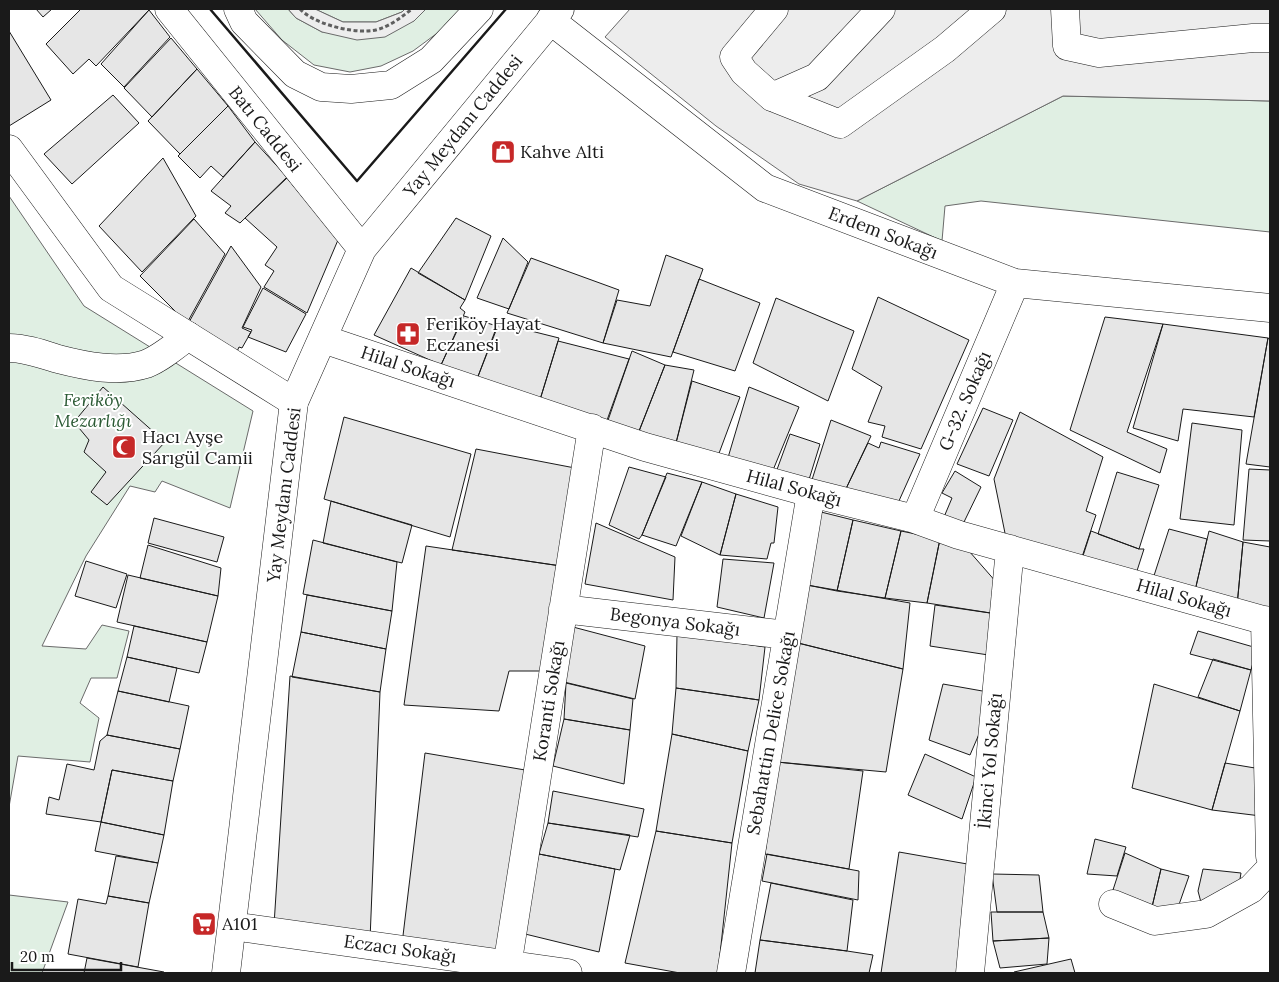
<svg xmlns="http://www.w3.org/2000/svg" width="1279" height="982" font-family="Lora,serif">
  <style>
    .green { fill: #e0efe3; stroke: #6a6a6a }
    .parking { fill: #ededed; stroke: #6a6a6a }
    .building { fill: #e6e6e6; stroke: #1a1a1a }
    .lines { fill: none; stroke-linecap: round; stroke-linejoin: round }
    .minor-casing { stroke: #1a1a1a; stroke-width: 29 }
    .major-casing { stroke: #1a1a1a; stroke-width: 29 }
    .path { stroke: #5f5f5f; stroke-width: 3; stroke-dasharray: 4 2.5; stroke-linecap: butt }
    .minor { stroke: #fff; stroke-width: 28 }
    .major { stroke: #fff; stroke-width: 28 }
    .wall { stroke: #1a1a1a; stroke-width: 2.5 }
    .labels { text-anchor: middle; stroke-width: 4; stroke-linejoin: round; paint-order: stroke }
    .street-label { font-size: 18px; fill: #1a1a1a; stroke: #fff }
    .poi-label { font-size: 18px; fill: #1a1a1a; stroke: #fff; text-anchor: start }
    .park-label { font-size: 18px; font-style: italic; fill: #2b5a34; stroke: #fff }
  </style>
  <rect width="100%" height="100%" fill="#fff"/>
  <path class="green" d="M 255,9 L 288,9 L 296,18 L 322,32 L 414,21 L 426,9 L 465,9 L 455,20 L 413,51 L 381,66 L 350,72 L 314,65 L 282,40 Z
    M 315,9 L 405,9 L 402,12 L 376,22 L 343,22 Z
    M 1063,96 L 1270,101 L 1270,232 L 981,201 L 945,206 L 942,241 L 857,201 Z
    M 9,196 L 84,306 L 253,411 L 230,508 L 162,481 L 155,492 L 130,486 L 86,556 L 42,646 L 86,649 L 102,625 L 129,631 L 117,678 L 91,678 L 80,703 L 99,718 L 90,762 L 18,756 L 9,807 Z
    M 9,895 L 68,902 L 42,973 L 9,973 Z"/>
  <path class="parking" d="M 288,9 L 315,9 L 343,22 L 376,22 L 402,12 L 405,9 L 426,9 L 414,21 L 385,37 L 357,40 L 322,32 L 296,18 Z
    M 630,9 L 1270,9 L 1270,101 L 1063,96 L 857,201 L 799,184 L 716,126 L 605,37 Z"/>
  <path class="building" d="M 36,9 L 52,9 L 43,17 Z
    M 81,9 L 148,9 L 149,10 L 96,66 L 89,59 L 73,74 L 46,44 Z
    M 149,10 L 170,37 L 124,87 L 101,64 Z
    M 9,31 L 51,100 L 9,126 Z
    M 171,38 L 197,69 L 152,117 L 124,88 Z
    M 197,69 L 228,106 L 180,154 L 148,121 Z
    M 113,95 L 139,123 L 72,184 L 44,154 Z
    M 228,106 L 255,142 L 223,177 L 211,166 L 200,178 L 178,156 Z
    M 255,142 L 287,177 L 240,223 L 225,213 L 231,206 L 211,191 Z
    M 163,158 L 196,216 L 142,272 L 99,226 Z
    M 287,178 L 338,240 L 307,313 L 264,287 L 274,271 L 265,265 L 277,247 L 245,218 Z
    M 456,218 L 491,236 L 465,300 L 418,273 Z
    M 194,219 L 225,254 L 187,323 L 140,276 Z
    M 503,238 L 528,262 L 509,309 L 477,298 Z
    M 231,246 L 261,287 L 242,328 L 251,332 L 242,348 L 239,347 L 235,356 L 188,324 Z
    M 666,255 L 703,269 L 671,357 L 603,343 L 617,300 L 650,306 Z
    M 531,258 L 619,290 L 603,343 L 507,313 Z
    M 411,268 L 465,300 L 460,308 L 465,312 L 441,365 L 374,335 Z
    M 699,279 L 760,303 L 735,371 L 673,352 Z
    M 263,288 L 306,314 L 286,352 L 248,337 L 252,330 L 243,327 Z
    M 878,297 L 969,340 L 921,449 L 882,437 L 885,426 L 868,422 L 882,387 L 852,369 Z
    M 776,298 L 854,331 L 828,401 L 753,363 Z
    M 464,316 L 497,326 L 477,379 L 441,365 Z
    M 1105,317 L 1163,324 L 1127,432 L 1167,449 L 1160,473 L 1070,430 Z
    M 499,323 L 559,338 L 539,403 L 477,379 Z
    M 1163,324 L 1268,338 L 1254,417 L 1183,409 L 1178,441 L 1133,428 Z
    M 1268,338 L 1270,339 L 1270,467 L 1246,464 Z
    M 558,341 L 629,359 L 606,423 L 539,403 Z
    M 632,351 L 665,365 L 637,436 L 606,426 Z
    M 665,365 L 694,370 L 676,443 L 638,434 Z
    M 692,381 L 740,397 L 718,456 L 676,443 Z
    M 103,387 L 165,442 L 107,505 L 91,492 L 106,472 L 84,452 L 89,440 L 74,422 Z
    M 749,387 L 799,407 L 771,475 L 727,461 Z
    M 983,408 L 1013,420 L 989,476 L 957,464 Z
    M 1020,412 L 1103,457 L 1086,511 L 1096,515 L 1080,563 L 1007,543 L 994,479 Z
    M 344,417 L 471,454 L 450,537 L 324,499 Z
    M 831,420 L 871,436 L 842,497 L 810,486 Z
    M 1192,423 L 1242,430 L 1234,525 L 1180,519 Z
    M 790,434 L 820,444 L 807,486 L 775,475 Z
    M 881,442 L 920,454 L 894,512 L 843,495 L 868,443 L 879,448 Z
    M 476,449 L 575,468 L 561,566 L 452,550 Z
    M 629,467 L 666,477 L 642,535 L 639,539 L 609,525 Z
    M 1249,469 L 1270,470 L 1270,541 L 1243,540 Z
    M 955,471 L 981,487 L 964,522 L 944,517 L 952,498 L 942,493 Z
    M 1117,472 L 1159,485 L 1139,549 L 1098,534 Z
    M 667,473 L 702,482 L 676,546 L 642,535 Z
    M 702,482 L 736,494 L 720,555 L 681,536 Z
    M 736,494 L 778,507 L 774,543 L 771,543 L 767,559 L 720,555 Z
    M 331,501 L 412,525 L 402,563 L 323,543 Z
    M 821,512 L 853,520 L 837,591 L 807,585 Z
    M 154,518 L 224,537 L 217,562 L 148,543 Z
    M 853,520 L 901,531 L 885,598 L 837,591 Z
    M 596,523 L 675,557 L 673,600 L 585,584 Z
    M 1169,529 L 1207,539 L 1194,595 L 1151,585 Z
    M 901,531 L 940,539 L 927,603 L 885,598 Z
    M 1091,531 L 1139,549 L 1144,549 L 1135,577 L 1082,559 Z
    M 1209,531 L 1243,542 L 1237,606 L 1194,595 Z
    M 940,539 L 962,543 L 997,583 L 997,614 L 927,603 Z
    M 313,540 L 397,562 L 392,611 L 303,594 Z
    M 1243,542 L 1270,547 L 1270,615 L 1237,606 Z
    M 148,545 L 221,568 L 218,596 L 140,578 Z
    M 426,546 L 561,566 L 550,671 L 509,671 L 499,711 L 404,705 Z
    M 723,559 L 774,563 L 764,618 L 717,607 Z
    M 86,561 L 127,574 L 116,608 L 75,596 Z
    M 128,575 L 218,596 L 207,642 L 117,622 Z
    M 807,585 L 910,603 L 903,669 L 798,643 Z
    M 307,595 L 392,611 L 386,649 L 301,632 Z
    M 935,605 L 997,614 L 995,656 L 930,646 Z
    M 134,626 L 207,642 L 199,673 L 127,657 Z
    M 573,627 L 645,646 L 635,699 L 564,682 Z
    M 1198,631 L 1257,648 L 1251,670 L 1190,654 Z
    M 301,632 L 386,649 L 380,692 L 292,677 Z
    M 677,634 L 765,647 L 759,700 L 676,688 Z
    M 798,643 L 903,669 L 886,772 L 777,762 Z
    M 127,657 L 177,668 L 169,702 L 118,691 Z
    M 1213,659 L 1251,670 L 1240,711 L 1198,697 Z
    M 290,676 L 380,692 L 370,940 L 274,925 Z
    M 566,683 L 633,699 L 630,730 L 564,719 Z
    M 943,684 L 988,692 L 992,704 L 970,755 L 929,740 Z
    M 1154,684 L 1240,711 L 1212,810 L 1132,788 Z
    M 676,688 L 759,700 L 748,751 L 672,734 Z
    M 118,691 L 189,706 L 180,749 L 107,735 Z
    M 564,719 L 630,730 L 624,784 L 553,766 Z
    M 672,734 L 748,751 L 732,843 L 656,831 Z
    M 107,735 L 180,749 L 173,781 L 112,770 L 101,822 L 46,814 L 49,797 L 59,800 L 67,764 L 94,770 L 100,741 Z
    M 425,753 L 531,771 L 502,959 L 402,944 Z
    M 925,754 L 976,777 L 962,819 L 908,795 Z
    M 777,762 L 863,771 L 849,869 L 765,854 Z
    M 1225,763 L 1261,769 L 1261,816 L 1212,810 Z
    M 112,770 L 173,781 L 164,835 L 101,822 Z
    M 553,791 L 644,809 L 638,837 L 548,823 Z
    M 101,822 L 164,835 L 158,863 L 95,851 Z
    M 548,823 L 630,835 L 620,870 L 539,854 Z
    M 656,831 L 732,843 L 718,973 L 680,973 L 625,963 Z
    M 1095,839 L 1126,847 L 1117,876 L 1087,874 Z
    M 899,852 L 973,865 L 959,973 L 881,973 Z
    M 1125,853 L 1161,869 L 1152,907 L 1112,893 Z
    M 539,854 L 615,869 L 599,952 L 521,933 Z
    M 767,854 L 859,871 L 858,900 L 762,881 Z
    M 116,856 L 158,863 L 149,903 L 108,896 Z
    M 1161,869 L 1189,876 L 1175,916 L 1152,907 Z
    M 1203,869 L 1241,873 L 1238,891 L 1203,910 L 1198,891 Z
    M 992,874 L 1039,875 L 1043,912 L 997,912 Z
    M 771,883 L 853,900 L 847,951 L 760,940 Z
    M 108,896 L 149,903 L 138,967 L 68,954 L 78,899 L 106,904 Z
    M 991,912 L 1043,912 L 1049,938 L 993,941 Z
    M 1049,938 L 1047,964 L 1000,968 L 993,941 Z
    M 760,940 L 847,951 L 873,955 L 869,973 L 755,973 Z
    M 87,958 L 164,972 L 164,973 L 84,973 Z
    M 1071,959 L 1075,973 L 1014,973 L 1014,972 Z"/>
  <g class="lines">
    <defs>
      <path id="minor" d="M 169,9 L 362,249
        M 238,9 L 244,22 L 295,74 L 321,87 L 351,89 L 391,85 L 431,60 L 479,9
        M 774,9 L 734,57 L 744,72 L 772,97 L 817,77 L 881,9
        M 1065,9 L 1067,46 L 1099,53 L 1253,38 L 1270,38
        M 550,20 L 765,188 L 1015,283 L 1270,308
        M 772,97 L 840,124 L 945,49 L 992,9
        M 323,339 L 645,447 L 811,493 L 915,519 L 959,535 L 1270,622
        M 9,348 C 25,348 42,354 58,359 C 85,366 118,373 146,364 C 161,358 175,346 188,336
        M 915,519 L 1015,283
        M 563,609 L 787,635
        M 1265,620 L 1270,856
        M 1113,904 L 1155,921 L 1206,914 L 1251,889 L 1270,869
        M 232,926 L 568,973
        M 226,973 L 294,402 L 362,249 L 560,9
        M 506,973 L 592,428
        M 731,973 L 811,493
        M 970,973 L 1010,549"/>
      <path id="major" d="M 9,149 L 111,288 L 294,402"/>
    </defs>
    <use href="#minor" class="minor-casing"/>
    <use href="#major" class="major-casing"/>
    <path class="path" d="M 300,9 C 313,23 347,32 367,31 C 384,31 399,19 412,9"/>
    <use href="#minor" class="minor"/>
    <use href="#major" class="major"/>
    <path class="wall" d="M 210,9 L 357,181 L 506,9"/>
  </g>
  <defs>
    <symbol id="shop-square" viewBox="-11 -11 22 22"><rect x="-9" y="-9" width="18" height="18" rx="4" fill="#c62828" stroke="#fff"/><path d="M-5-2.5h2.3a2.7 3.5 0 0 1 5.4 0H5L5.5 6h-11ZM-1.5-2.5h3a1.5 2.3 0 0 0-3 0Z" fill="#fff"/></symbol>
    <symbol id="pharmacy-square" viewBox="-11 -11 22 22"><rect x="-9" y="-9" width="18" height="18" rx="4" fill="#c62828" stroke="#fff"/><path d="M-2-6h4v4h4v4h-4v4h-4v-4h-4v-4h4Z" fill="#fff"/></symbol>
    <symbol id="mosque-square" viewBox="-11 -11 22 22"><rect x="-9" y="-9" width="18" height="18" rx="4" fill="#c62828" stroke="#fff"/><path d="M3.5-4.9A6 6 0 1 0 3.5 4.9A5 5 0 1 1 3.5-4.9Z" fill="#fff"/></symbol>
    <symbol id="supermarket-square" viewBox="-11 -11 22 22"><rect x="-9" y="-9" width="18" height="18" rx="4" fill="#c62828" stroke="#fff"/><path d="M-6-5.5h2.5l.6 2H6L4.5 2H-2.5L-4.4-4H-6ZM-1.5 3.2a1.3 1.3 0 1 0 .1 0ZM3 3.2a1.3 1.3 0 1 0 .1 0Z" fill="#fff"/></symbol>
  </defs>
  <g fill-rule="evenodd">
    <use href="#shop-square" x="489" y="138" width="28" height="28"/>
    <use href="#pharmacy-square" x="394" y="320" width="28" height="28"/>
    <use href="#mosque-square" x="110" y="433" width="28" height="28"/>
    <use href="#supermarket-square" x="190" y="910" width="28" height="28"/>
  </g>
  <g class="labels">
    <g class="street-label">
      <text transform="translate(463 126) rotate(-51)" y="6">Yay Meydanı Caddesi</text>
      <text transform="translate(265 129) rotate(51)" y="6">Batı Caddesi</text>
      <text transform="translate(883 233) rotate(21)" y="6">Erdem Sokağı</text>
      <text transform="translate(408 367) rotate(18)" y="6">Hilal Sokağı</text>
      <text transform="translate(965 401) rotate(-67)" y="6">G-32. Sokağı</text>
      <text transform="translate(794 488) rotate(15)" y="6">Hilal Sokağı</text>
      <text transform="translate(284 495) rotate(-83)" y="6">Yay Meydanı Caddesi</text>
      <text transform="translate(1184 598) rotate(16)" y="6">Hilal Sokağı</text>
      <text transform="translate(675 622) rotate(7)" y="6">Begonya Sokağı</text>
      <text transform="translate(549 701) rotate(-81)" y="6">Koranti Sokağı</text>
      <text transform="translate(771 733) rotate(-80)" y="6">Sebahattin Delice Sokağı</text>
      <text transform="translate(990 761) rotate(-85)" y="6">İkinci Yol Sokağı</text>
      <text transform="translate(400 949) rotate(8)" y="6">Eczacı Sokağı</text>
    </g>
    <g class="poi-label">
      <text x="520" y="158">Kahve Alti</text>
      <text x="426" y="330">Feriköy Hayat<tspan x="426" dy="21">Eczanesi</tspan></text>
      <text x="142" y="443">Hacı Ayşe<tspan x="142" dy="21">Sarıgül Camii</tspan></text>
      <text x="222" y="930">A101</text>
    </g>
    <g class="park-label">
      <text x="93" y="406">Feriköy<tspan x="93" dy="21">Mezarlığı</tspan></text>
    </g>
  </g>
  <rect width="1279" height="982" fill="none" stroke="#1a1a1a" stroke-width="20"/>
  <path d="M12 962v8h109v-8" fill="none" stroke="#1a1a1a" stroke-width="2.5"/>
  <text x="20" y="962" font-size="15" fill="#1a1a1a" stroke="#ffffff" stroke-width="4" paint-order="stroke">20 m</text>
</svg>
